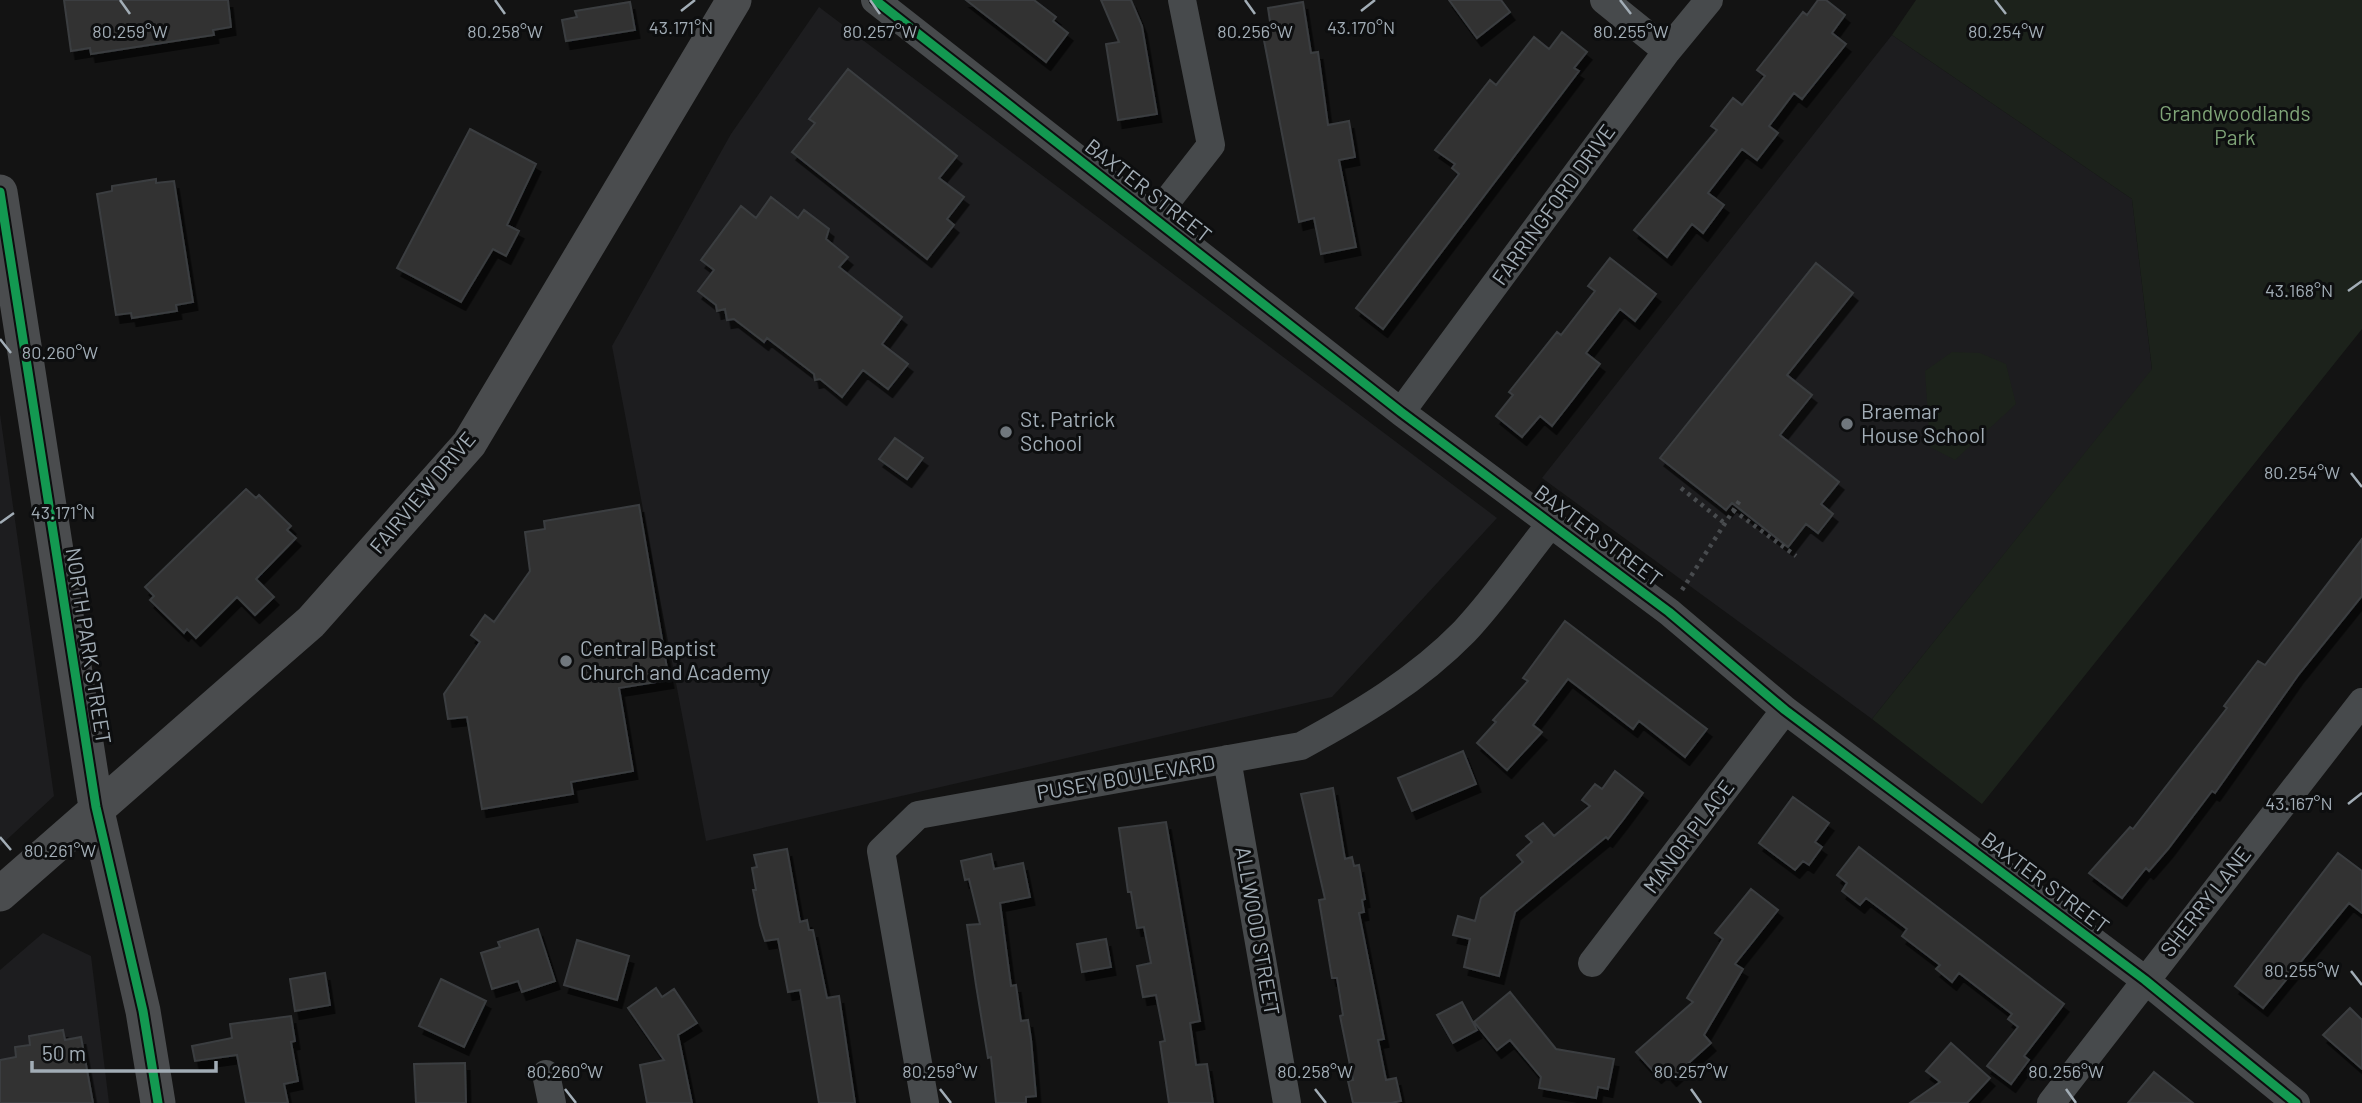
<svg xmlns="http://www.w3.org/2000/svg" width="2362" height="1103" font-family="Barlow,sans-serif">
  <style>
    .built { fill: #1d1d1f }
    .green { fill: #1c221b }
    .building { fill: #313233; stroke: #3b3e40; stroke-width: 2; filter: url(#shadow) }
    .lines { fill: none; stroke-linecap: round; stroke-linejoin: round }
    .path { stroke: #484b4e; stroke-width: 4.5; stroke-dasharray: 3.5 5; stroke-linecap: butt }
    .minor { stroke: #474a4c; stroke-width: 28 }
    .major { stroke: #4a4c4e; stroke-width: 35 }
    .cycleway-casing { stroke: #0d0e0f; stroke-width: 13 }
    .cycleway { stroke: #139951; stroke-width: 9 }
    .ticks { fill: none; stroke: #a2adb6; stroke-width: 2.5 }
    .poi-dot { fill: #70777d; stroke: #0d0e0f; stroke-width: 2.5 }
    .labels { text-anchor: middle; stroke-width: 6; stroke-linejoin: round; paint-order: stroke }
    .park-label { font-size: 21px; fill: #7ea377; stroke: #0d0e0f }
    .street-label { font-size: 21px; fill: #a2adb6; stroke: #0d0e0f }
    .poi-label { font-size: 21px; fill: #a2adb6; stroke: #0d0e0f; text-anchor: start }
    .ticks-label { font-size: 18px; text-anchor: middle; fill: #a2adb6; stroke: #0d0e0f; stroke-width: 6; stroke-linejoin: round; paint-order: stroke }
  </style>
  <defs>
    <filter id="shadow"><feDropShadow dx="4.5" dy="8" stdDeviation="0" flood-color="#0009"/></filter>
  </defs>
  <rect width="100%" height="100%" fill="#131313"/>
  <path class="built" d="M 819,7 L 1497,518 L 1332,697 L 706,841 L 612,346 L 731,134 Z
    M 1892,35 L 2132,199 L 2152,370 L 1872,719 L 1542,478 Z
    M 0,414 L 54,796 L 0,846 Z
    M 43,933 L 91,956 L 109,1103 L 0,1103 L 0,970 Z"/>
  <path class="green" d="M 1916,0 L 2362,0 L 2362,329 L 1982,804 L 1872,719 L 2152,369 L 2132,199 L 1892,35 Z
    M 1952,352 L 1980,353 L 2006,364 L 2016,404 L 1955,460 L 1930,447 L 1925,371 Z"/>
  <path class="building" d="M 64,0 L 228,0 L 231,27 L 213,30 L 214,35 L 91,54 L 90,48 L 71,51 Z
    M 966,0 L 1034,0 L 1056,17 L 1053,21 L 1068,33 L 1046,62 Z
    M 1101,0 L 1131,0 L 1142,26 L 1157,114 L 1118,120 L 1106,44 L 1119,42 Z
    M 1449,0 L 1501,0 L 1510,12 L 1477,38 Z
    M 1818,0 L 1826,0 L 1845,15 L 1832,33 L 1846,44 L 1802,99 L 1794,93 L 1769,126 L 1778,133 L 1757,160 L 1742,149 L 1708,193 L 1724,205 L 1703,233 L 1692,224 L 1667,257 L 1634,230 L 1717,130 L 1711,126 L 1733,98 L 1742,105 L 1765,76 L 1757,70 L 1803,12 L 1807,15 Z
    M 630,2 L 635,30 L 566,41 L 562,20 L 577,17 L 575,11 Z
    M 1303,2 L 1311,53 L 1318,52 L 1328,125 L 1349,121 L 1355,157 L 1339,160 L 1356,247 L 1321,254 L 1314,218 L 1299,222 L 1262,30 L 1271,28 L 1268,8 Z
    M 1562,32 L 1587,52 L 1574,68 L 1579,71 L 1383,329 L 1356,308 L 1459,174 L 1452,168 L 1455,164 L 1435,150 L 1490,80 L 1496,85 L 1534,37 L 1549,49 Z
    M 848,69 L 957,156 L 939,178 L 964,197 L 947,219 L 954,225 L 927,259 L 792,152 L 815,123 L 809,119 Z
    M 470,129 L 536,164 L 507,225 L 519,231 L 506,256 L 493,249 L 461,302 L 397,268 Z
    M 156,179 L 156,183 L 174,181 L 193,302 L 176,305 L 177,311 L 132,318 L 131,313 L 116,315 L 97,194 L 112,191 L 112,186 Z
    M 771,197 L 798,218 L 804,210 L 829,229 L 826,239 L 848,257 L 839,267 L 902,317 L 882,344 L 908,364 L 888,389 L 863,370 L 842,397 L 820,379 L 815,380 L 814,374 L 767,338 L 764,342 L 734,319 L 727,320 L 725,309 L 717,311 L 716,305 L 698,291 L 714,270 L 701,260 L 741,206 L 756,218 Z
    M 1610,258 L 1656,294 L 1635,321 L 1620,309 L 1586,353 L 1600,364 L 1574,398 L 1552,426 L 1540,416 L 1522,437 L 1496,416 L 1513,395 L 1509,392 L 1557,332 L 1561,335 L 1595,291 L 1588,286 Z
    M 1816,263 L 1853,293 L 1787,375 L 1812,395 L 1780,435 L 1839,482 L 1821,504 L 1833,514 L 1818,533 L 1806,524 L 1788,547 L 1732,503 L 1726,510 L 1660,458 Z
    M 895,438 L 923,458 L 907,479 L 879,459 Z
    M 246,489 L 256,498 L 259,495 L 291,526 L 287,530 L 296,538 L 256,579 L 274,597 L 255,615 L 237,597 L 196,638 L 187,629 L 184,633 L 150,600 L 154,596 L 145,587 Z
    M 639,505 L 669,680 L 619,688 L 633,771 L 571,782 L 573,794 L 482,809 L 467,717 L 448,719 L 444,694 L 480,642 L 471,635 L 485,615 L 494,622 L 530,571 L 525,532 L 545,529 L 544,521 Z
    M 2362,539 L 2362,596 L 2299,674 L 2215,793 L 2212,791 L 2168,849 L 2149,871 L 2146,868 L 2122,898 L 2089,873 L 2130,827 L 2133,829 L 2227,708 L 2224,706 L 2258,661 L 2265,665 Z
    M 1565,621 L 1707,729 L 1685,757 L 1639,721 L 1633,729 L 1568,679 L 1533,725 L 1542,732 L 1507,770 L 1477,743 L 1496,722 L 1493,720 L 1528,681 L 1523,678 Z
    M 1463,751 L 1476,784 L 1412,811 L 1398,778 Z
    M 1615,771 L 1643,793 L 1623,820 L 1608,839 L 1606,837 L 1515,912 L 1499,976 L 1464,967 L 1470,939 L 1453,935 L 1458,916 L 1475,921 L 1481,898 L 1523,862 L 1517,855 L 1532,842 L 1526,836 L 1543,823 L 1554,836 L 1590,806 L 1582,800 L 1595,784 L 1602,789 Z
    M 1333,788 L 1345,859 L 1352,857 L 1354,866 L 1359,865 L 1365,899 L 1362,900 L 1364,912 L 1359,913 L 1384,1039 L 1378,1040 L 1386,1080 L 1396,1078 L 1401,1101 L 1391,1103 L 1353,1103 L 1348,1081 L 1353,1080 L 1340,1016 L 1343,1015 L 1337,978 L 1332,978 L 1319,900 L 1325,899 L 1301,794 Z
    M 1793,797 L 1829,823 L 1815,842 L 1822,847 L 1809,865 L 1803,861 L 1795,870 L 1759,843 Z
    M 1166,822 L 1200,1021 L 1190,1023 L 1196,1065 L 1207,1064 L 1213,1103 L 1169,1103 L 1160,1042 L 1165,1041 L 1156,995 L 1143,997 L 1137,966 L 1151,963 L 1144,927 L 1137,928 L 1131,892 L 1128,892 L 1119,828 Z
    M 1859,847 L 2064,1004 L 2024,1056 L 2029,1060 L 2011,1084 L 1987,1066 L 2018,1027 L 2008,1019 L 2012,1014 L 1959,973 L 1952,982 L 1936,969 L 1940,965 L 1902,936 L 1907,929 L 1866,898 L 1860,905 L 1842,891 L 1847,883 L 1837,875 Z
    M 787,849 L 800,922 L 807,920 L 809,930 L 813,930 L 827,998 L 839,996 L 855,1103 L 819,1103 L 800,990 L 788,992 L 778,939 L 765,941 L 760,925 L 753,890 L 756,890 L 752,868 L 757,867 L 754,855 Z
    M 2338,853 L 2362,871 L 2362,913 L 2349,903 L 2263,1008 L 2235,986 Z
    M 991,854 L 994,869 L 1023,863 L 1030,897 L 1000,903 L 1011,986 L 1016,985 L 1021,1021 L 1028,1020 L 1031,1039 L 1036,1096 L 1026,1097 L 1026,1103 L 996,1103 L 991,1057 L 988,1058 L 976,985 L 967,925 L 980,924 L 969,879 L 965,880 L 961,861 Z
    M 1751,889 L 1778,910 L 1735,964 L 1743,969 L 1704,1035 L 1711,1043 L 1672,1078 L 1664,1069 L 1657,1075 L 1636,1052 L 1693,1002 L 1687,998 L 1723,939 L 1715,933 Z
    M 538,929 L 555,981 L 522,992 L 518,981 L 492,989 L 481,953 L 500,947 L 498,942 Z
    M 1106,939 L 1111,967 L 1082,972 L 1077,944 Z
    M 577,940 L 629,956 L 617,1000 L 564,985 Z
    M 325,973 L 330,1005 L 295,1011 L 290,979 Z
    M 441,979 L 486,1001 L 464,1047 L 419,1026 Z
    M 656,988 L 662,997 L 674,989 L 697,1023 L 678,1035 L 692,1103 L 647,1103 L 640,1065 L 664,1060 L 628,1008 Z
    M 1510,992 L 1556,1049 L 1614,1059 L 1608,1089 L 1598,1087 L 1596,1098 L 1539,1088 L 1541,1077 L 1510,1040 L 1497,1050 L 1474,1022 Z
    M 1462,1002 L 1477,1030 L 1453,1043 L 1437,1015 Z
    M 2350,1008 L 2362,1020 L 2362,1069 L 2323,1035 Z
    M 291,1016 L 295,1041 L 291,1042 L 298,1081 L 284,1084 L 288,1103 L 246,1103 L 237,1055 L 195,1061 L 192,1046 L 232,1038 L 230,1024 Z
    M 63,1030 L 65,1040 L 81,1037 L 93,1103 L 0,1103 L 0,1060 L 16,1057 L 15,1047 L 30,1045 L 29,1036 Z
    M 1951,1043 L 1990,1078 L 1967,1103 L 1910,1103 L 1940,1082 L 1926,1071 Z
    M 465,1063 L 466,1103 L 416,1103 L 414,1064 Z
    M 2154,1072 L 2193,1103 L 2128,1103 Z"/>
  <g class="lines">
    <path class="path" d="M 1681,488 L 1723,522
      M 1733,510 L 1796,556
      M 1682,590 L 1740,500"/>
    <path class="minor" d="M 875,0 L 1401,412 L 1669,612 L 1785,710 L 2145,980 L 2296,1103
      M 1604,0 L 1667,51
      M 1154,218 L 1211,145 L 1182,0
      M 1401,412 L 1667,51 L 1709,0
      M 1227,759 L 1287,1103
      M 1592,963 L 1785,710
      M 546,1074 L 552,1103
      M 925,1103 L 881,851 L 918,815 L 1301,746 C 1360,714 1417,680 1464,632 C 1496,598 1523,558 1552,522
      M 2051,1103 L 2362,702"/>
    <path class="major" d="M 0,192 L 96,807 L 143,1011 L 158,1103
      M 0,894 L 311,622 L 469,444 L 734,0"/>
    <defs>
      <path id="cycleway" d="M 875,0 L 1401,412 L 1669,612 L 1785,710 L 2145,980 L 2296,1103
        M 0,192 L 96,807 L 143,1011 L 158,1103"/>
    </defs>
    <use href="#cycleway" class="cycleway-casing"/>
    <use href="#cycleway" class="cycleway"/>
  </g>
  <path class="ticks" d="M 120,0 L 130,14M 495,0 L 505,14M 870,0 L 880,14M 1245,0 L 1255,14M 1620,0 L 1631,14M 1995,0 L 2006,14M 681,11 L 695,0M 1361,11 L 1375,0M 2348,291 L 2362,281M 0,339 L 11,353M 2351,473 L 2362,487M 0,523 L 14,513M 2348,804 L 2362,793M 0,837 L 11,850M 2351,971 L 2362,985M 565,1089 L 576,1103M 940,1089 L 951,1103M 1315,1089 L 1326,1103M 1691,1089 L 1701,1103M 2066,1089 L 2076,1103"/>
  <g class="poi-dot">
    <circle cx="1847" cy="424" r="7"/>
    <circle cx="1006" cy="432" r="7"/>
    <circle cx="566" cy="661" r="7"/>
  </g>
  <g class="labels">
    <g class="park-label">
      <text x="2235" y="121">Grandwoodlands<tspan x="2235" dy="24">Park</tspan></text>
    </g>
    <g class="street-label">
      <text transform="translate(1148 191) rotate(38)" y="7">BAXTER STREET</text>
      <text transform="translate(1554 205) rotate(-54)" y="7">FARRINGFORD DRIVE</text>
      <text transform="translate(423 493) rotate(-50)" y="7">FAIRVIEW DRIVE</text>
      <text transform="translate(1598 536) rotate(37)" y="7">BAXTER STREET</text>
      <text transform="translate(88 646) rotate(81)" y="7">NORTH PARK STREET</text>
      <text transform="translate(1126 778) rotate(-10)" y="7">PUSEY BOULEVARD</text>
      <text transform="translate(1689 837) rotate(-53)" y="7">MANOR PLACE</text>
      <text transform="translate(2045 883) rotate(37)" y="7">BAXTER STREET</text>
      <text transform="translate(2206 902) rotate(-52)" y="7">SHERRY LANE</text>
      <text transform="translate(1257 931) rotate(80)" y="7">ALLWOOD STREET</text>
    </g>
    <g class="poi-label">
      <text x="1861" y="419">Braemar<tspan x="1861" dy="24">House School</tspan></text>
      <text x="1020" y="427">St. Patrick<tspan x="1020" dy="24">School</tspan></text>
      <text x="580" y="656">Central Baptist<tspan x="580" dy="24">Church and Academy</tspan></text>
    </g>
  </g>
  <g class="ticks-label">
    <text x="681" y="34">43.171°N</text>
    <text x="1361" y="34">43.170°N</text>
    <text x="130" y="38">80.259°W</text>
    <text x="505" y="38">80.258°W</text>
    <text x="880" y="38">80.257°W</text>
    <text x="1255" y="38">80.256°W</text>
    <text x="1631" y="38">80.255°W</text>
    <text x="2006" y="38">80.254°W</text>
    <text x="2299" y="297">43.168°N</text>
    <text x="60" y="359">80.260°W</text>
    <text x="2302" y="479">80.254°W</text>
    <text x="63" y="519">43.171°N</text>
    <text x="2299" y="810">43.167°N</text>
    <text x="60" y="857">80.261°W</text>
    <text x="2302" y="977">80.255°W</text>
    <text x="565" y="1078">80.260°W</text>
    <text x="940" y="1078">80.259°W</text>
    <text x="1315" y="1078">80.258°W</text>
    <text x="1691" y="1078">80.257°W</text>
    <text x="2066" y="1078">80.256°W</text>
  </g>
  <path d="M32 1061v10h184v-10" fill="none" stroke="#a2adb6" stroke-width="3.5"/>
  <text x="42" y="1061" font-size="21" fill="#a2adb6" stroke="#0d0e0f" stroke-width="5" paint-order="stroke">50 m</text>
</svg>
